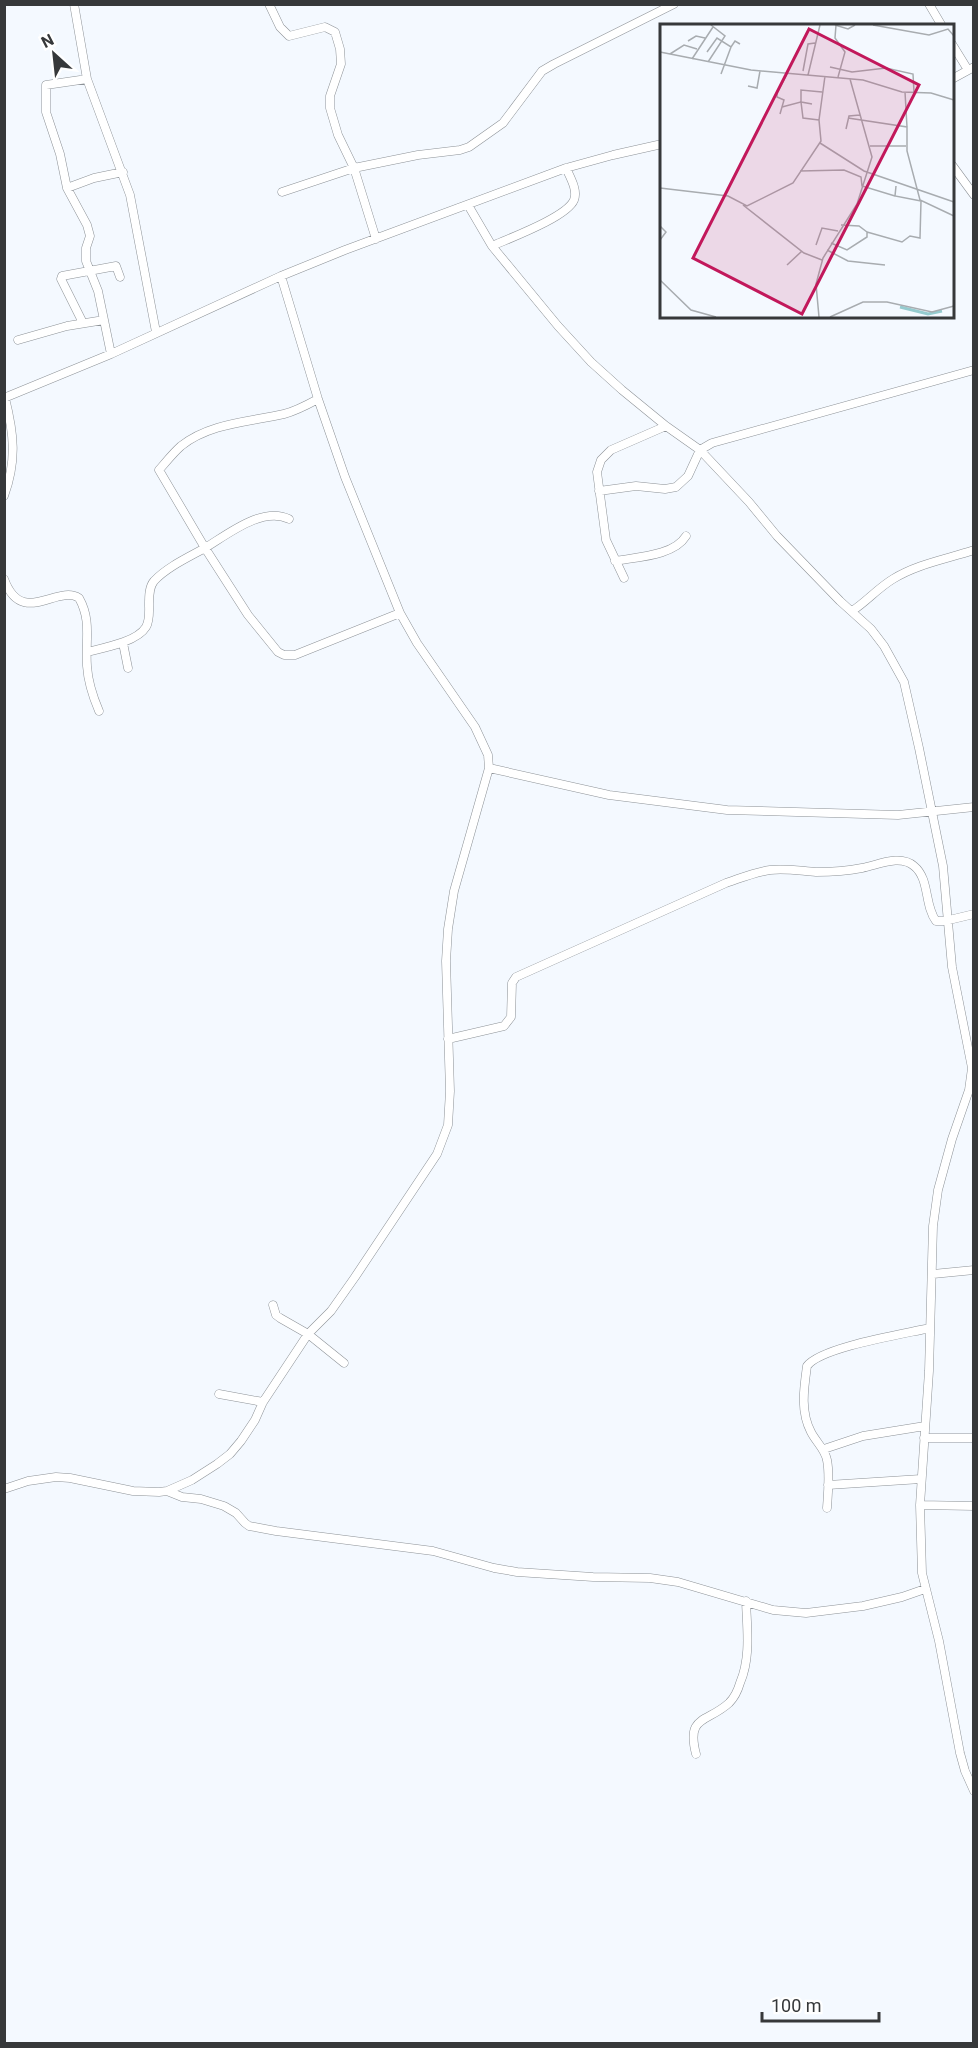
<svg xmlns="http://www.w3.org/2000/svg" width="978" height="2048" font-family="Roboto,sans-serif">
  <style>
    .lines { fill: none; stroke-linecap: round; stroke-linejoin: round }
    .street-casing { stroke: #8d9297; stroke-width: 9 }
    .street { stroke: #fff; stroke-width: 8 }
    .inset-river { fill: none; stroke: #95cbcf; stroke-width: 3 }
    .inset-road { fill: none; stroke: #a8acb0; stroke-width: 1.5 }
    .view { fill: #c2185b; fill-opacity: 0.15; stroke: #c2185b; stroke-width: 3 }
    .inset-edge { fill: none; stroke: #36383a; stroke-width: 3 }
  </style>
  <rect width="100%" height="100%" fill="#f4f9ff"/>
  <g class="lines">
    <defs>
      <path id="street" d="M 74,4 L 87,79 L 130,195 L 156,332
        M 269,4 L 280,27 L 289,36 L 325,27 L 335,32 L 340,49 L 341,64 L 330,96 L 330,108 L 338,135 L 354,168 L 376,239
        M 929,4 L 942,26
        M 952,44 L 968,70
        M 87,79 L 46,85 L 46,112 L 60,154 L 67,188 L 87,225 L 90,236 L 86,248 L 86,261 L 98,291 L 104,320
        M 952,79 L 974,67
        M 952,165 L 974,195
        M 67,188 L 94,178 L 123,172
        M 282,192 L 354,168 L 418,155 L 460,150 L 469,147 L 503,123 L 542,71 L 554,64 L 674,4
        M 468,205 L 492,246 L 558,326 L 591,362 L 622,390 L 666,426 L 700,450 L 749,502 L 777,536 L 840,601 L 871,629 L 884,646 L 904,682 L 919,748 L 943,866 L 952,967 L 972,1068 L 969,1090 L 952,1139 L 938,1190 L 933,1226 L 929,1371 L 920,1505 L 922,1573 L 939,1641 L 960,1753 L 965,1771 L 974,1791
        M 492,246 C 510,238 567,217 574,200 C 578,190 570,177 566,168
        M 83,323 L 61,279 L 62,276 L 116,266 L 120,277
        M 18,340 L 67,326 L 104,320 L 111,354
        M 4,398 L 111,354 L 281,276 L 345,250 L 566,168 L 613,155 L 662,144
        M 599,491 L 636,486 L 665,489 L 676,487 L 688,476 L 700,450 L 712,443 L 974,370
        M 4,496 C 17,460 14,434 5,398
        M 289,519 C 263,506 228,534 205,548 L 248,615 L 278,652 L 284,655 L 295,655 L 400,613
        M 615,561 C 636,557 674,556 686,536
        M 624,578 L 606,540 L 597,472 L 601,460 L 611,450 L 666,426
        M 4,579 C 22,628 57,584 79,598 C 92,621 85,641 87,666 C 88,682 93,697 99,711
        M 852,611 C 866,602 878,588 893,579 C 917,564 947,559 974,550
        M 123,643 L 128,668
        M 87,652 C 103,648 137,642 146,627 C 150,620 149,611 149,604 C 149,596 149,587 154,581 C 167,567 189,557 205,548 L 159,470 C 166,462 173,453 181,446 C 210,423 249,422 284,414 C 296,411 307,405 318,399
        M 489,768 L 609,795 L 727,810 L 898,815 L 974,807
        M 448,1039 L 504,1026 L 511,1017 L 512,983 L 516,977 L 726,883 C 741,878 755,872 770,870 C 785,868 801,871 816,872 C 831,872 847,871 862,868 C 878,865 900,854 914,866 C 930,879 924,905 936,921 L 945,921 L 974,914
        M 933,1274 L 974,1270
        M 273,1305 L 276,1315 L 280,1318 L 308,1334 L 344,1363
        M 219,1394 L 263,1402
        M 924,1438 L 974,1438
        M 824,1449 L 863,1436 L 925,1426
        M 828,1485 L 921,1479
        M 4,1489 L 28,1481 L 56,1477 L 70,1478 L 133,1491 L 159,1492 L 167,1491 L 192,1480 L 217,1464 L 230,1454 L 241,1441 L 255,1420 L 263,1402 L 308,1334 L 331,1311 L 355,1277 L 437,1154 L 448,1125 L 450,1091 L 446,961 L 448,929 L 454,891 L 489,768 L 488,755 L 475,727 L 417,643 L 400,613 L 345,477 L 318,399 L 281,276
        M 167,1491 L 182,1497 L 201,1499 L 224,1506 L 236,1513 L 245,1523 L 249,1526 L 276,1531 L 433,1551 L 494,1568 L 517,1572 L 593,1577 L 650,1578 L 678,1582 L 773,1610 L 806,1613 L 863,1606 L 902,1597 L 925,1589
        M 920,1505 L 974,1506
        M 827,1508 C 828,1492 830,1475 827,1460 C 825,1449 816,1442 811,1432 C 800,1411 804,1388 807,1366 C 821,1347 904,1334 930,1328
        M 696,1754 C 686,1715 707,1723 729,1703 C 734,1698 738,1690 740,1683 C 751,1657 747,1629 746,1601"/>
    </defs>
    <use href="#street" class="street-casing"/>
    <use href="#street" class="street"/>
  </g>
  <g transform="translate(660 24)">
    <rect width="294" height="294" fill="#f4f9ff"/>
    <path class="inset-river" d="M 240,283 L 268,290 L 282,287"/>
    <path class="inset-road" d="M 175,1 L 188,5 L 195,1M 176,1 L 175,14 L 185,28 L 178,53M 213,1 L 269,11 L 288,5 L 294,12M 28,17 L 36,12 L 45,14M 0,28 L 91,46 L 203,56 L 242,68 L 271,69 L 294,76M 47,28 L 57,14 L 71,23 L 75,17 L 80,20M 10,30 L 24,21 L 37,25M 32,35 L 53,3M 48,38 L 65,12 L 51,1M 170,43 L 192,48 L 226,44 L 253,50 L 254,68M 143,47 L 148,20 L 155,19M 61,50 L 71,23M 148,51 L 160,1M 88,62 L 97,64 L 100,47M 245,68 L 247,103M 152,80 L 141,78 L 143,94 L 159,96M 122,83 L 141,78 L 141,66 L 162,68M 120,90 L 124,76 L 117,73 L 117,69 L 127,50M 188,94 L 247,103 L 247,127 L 260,176 L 294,192M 186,105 L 189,92 L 200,91M 160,119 L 204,147 L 294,178M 210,122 L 246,122M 140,147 L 184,146 L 201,153 L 202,162 L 235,172M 236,162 L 235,172 L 261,177M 0,164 L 68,172 L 87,182 L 133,159 L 161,117 L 159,96 L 165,52M 83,181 L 144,229 L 162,236M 0,202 L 6,208 L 0,216M 207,208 L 242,218 L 250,212 L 260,214 L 261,177M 171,219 L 187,226 L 207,213 L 207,208 L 199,202 L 181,201M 156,221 L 162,204 L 178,207M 167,226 L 188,237 L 225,241M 127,241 L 142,227M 0,256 L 31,286 L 56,293M 159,293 L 156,260 L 163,234 L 197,180 L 212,133 L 190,55M 170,293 L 203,278 L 227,278 L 272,288 L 294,282"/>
    <path class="view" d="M 149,5 L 259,61 L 142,290 L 33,234 Z"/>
    <rect width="294" height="294" class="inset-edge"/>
  </g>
  <rect width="978" height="2048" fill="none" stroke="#36383a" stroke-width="12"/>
  <g transform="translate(54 54) rotate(333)" stroke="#ffffff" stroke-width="4.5" paint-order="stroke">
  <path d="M0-4.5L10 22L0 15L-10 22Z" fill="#36383a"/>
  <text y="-9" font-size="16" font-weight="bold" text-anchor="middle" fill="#36383a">N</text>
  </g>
  <path d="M762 2012v9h117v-9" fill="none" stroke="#36383a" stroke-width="3"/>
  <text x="771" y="2012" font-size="18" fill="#36383a" stroke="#ffffff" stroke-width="4.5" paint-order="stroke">100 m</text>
</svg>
